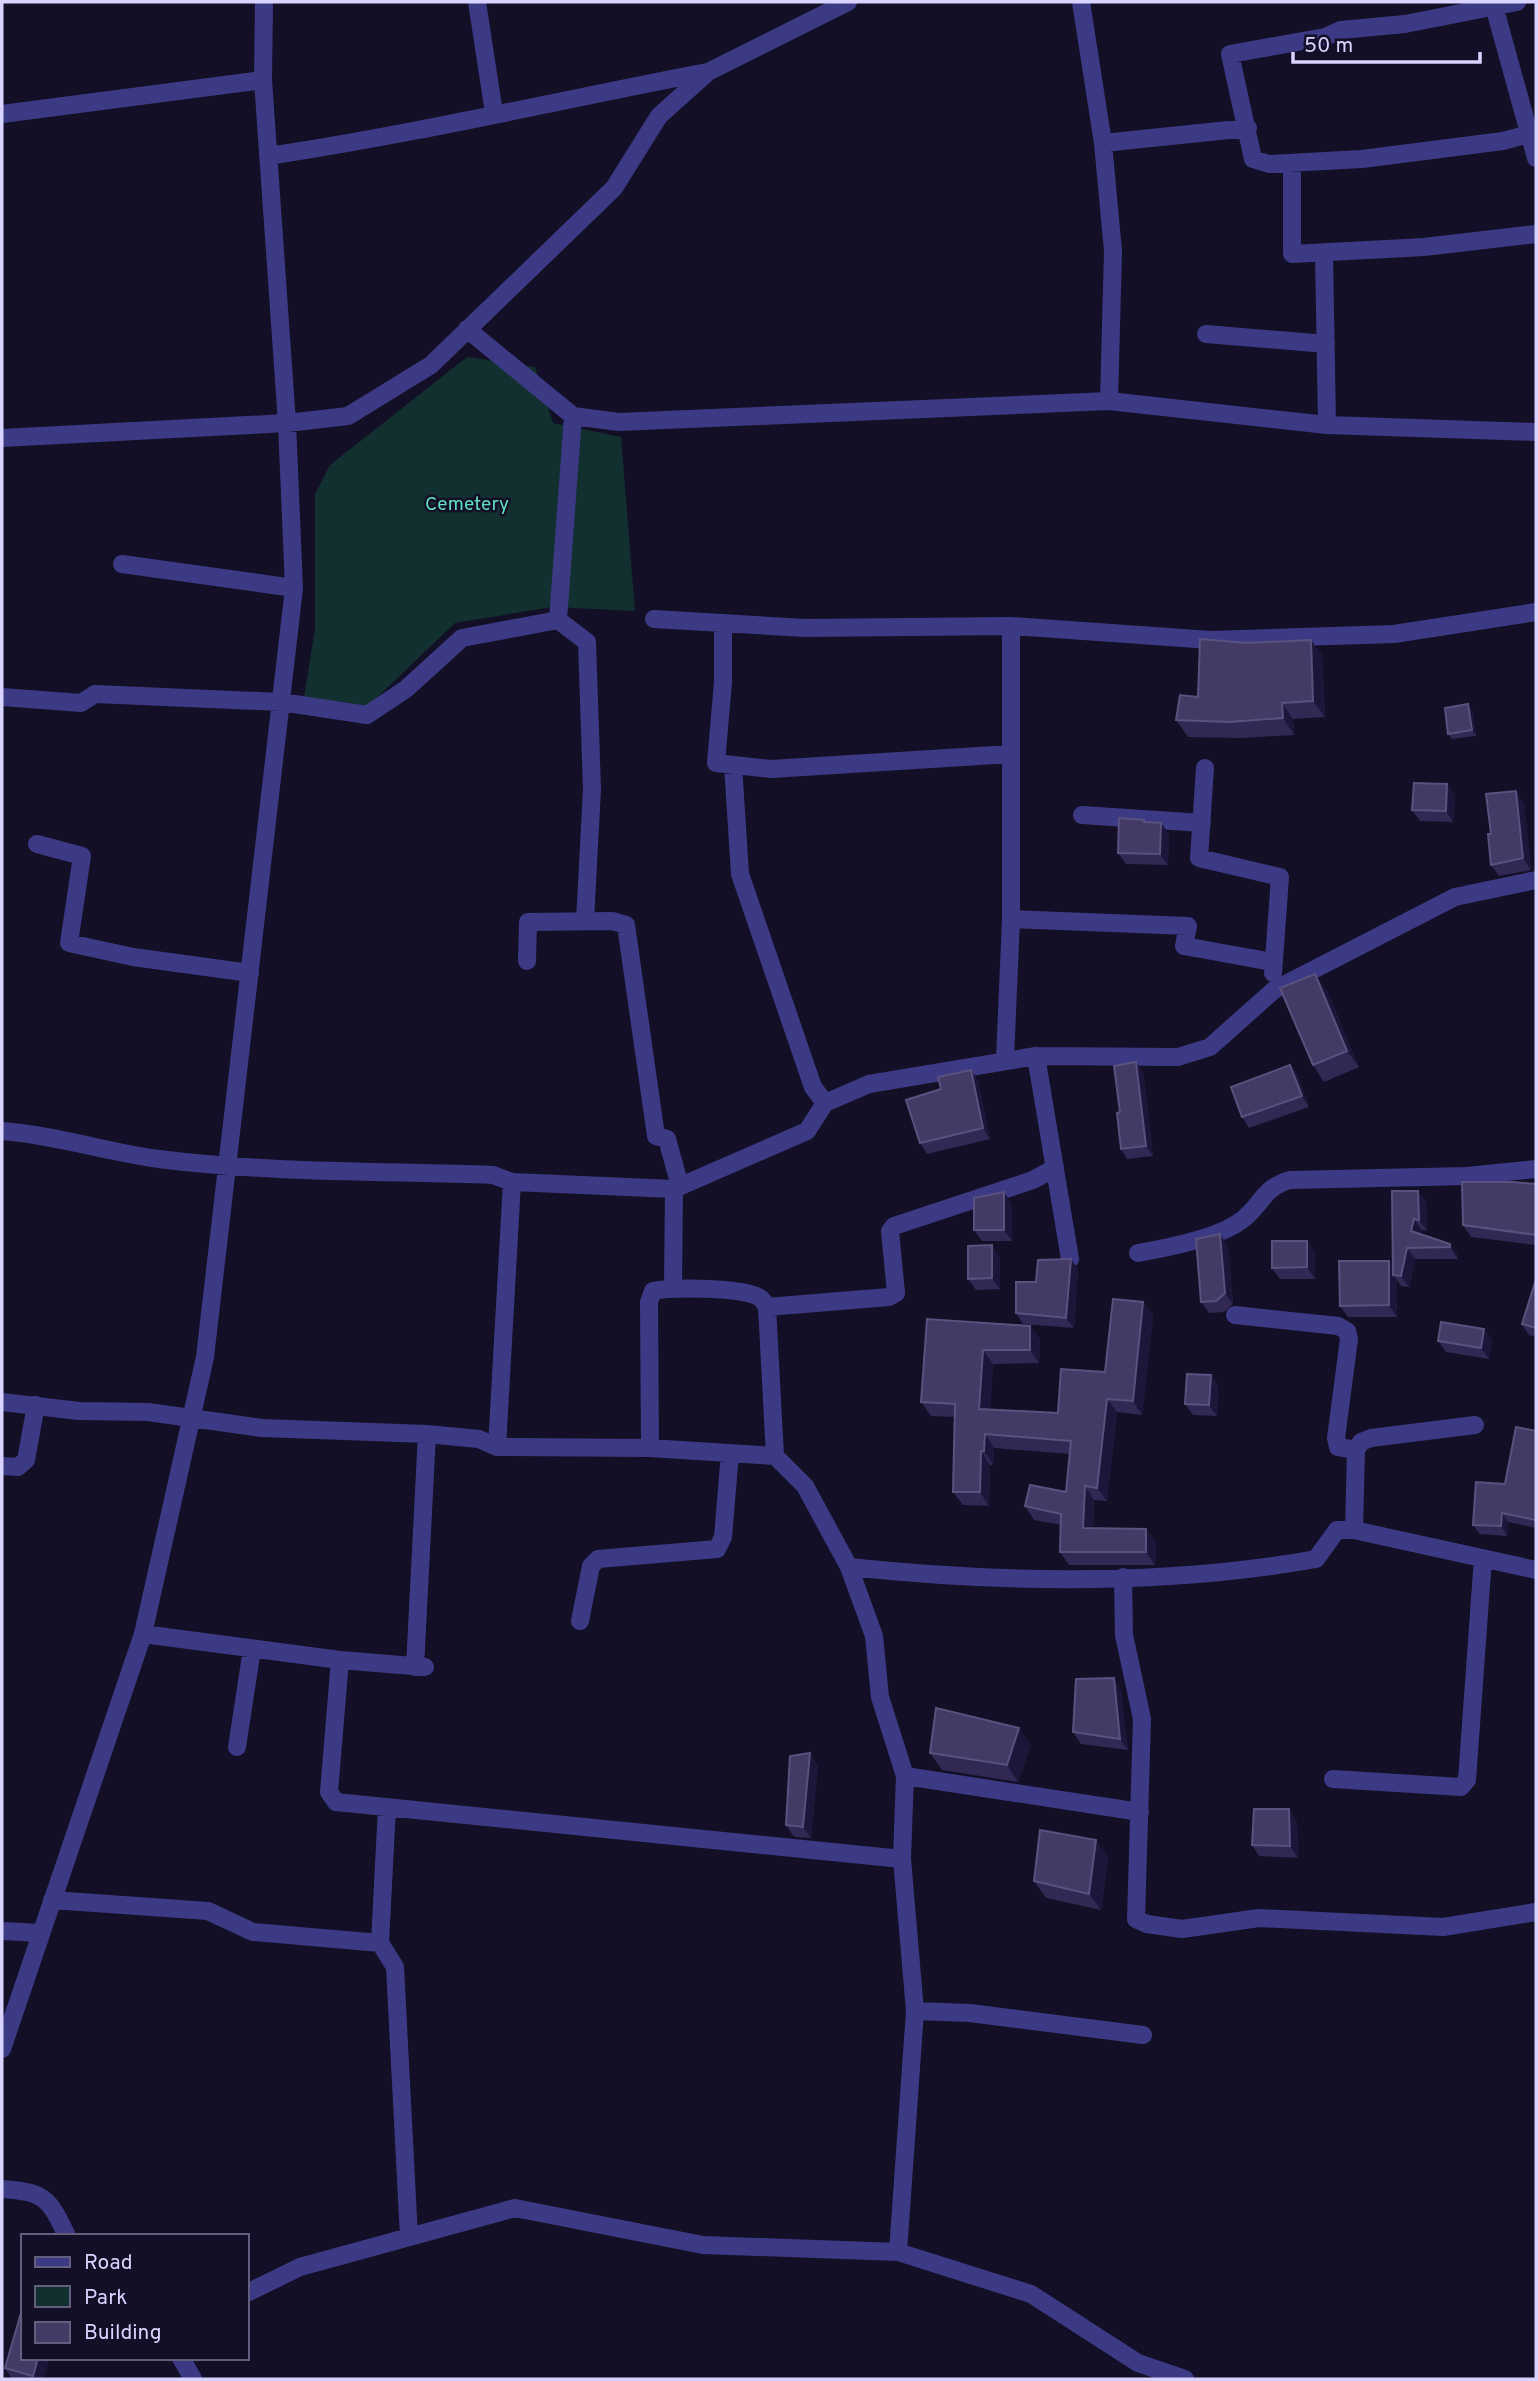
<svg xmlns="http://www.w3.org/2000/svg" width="1538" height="2381" font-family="Overpass,sans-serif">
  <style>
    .green { fill: #12302f }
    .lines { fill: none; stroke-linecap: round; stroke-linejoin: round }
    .minor { stroke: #3d3a85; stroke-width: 18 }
    .wall { fill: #312854 }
    .shaded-wall { fill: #1d163a }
    .building { fill: #433a66; stroke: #5a527e; stroke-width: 2 }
    .labels { text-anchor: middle; stroke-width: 5; stroke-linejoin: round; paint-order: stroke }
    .park-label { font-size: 19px; fill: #5fe0c0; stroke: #130f26 }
  </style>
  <rect width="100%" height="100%" fill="#130f26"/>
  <path class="green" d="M 467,357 L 535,367 L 553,423 L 621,437 L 635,611 L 552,607 L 455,623 L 365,709 L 304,697 L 315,629 L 315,494 L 330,465 Z"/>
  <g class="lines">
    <path class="minor" d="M 477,2 L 494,113
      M 1081,2 L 1103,143 L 1113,251 L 1109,401
      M 1517,2 L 1405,24 L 1341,30 L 1325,37 L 1230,54 L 1253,159 L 1269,164 L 1362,159 L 1503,141 L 1536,132
      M 1494,6 L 1536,158
      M 2,114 L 263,80
      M 1103,143 L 1248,128
      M 268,156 C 415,134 561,100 707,72
      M 1292,163 L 1292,254 L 1424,247 L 1536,234
      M 1324,253 L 1327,425
      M 467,329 L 573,416 L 619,422 L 1109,401 L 1327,425 L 1536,432
      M 1206,334 L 1326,344
      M 573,416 L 558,620 L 587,642 L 592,789 L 585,921
      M 2,438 L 287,423 L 348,416 L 431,365 L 614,188 L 659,116 L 708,72 L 848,2
      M 122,564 L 294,588
      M 654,619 L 805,628 L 1011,626 L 1211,640 L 1394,634 L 1536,612
      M 723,623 L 723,682 L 716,763 L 771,769 L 1011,754
      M 2,697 L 81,703 L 95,694 L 281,702 L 367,715 L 406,689 L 462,638 L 558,620
      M 733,765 L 740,874 L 813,1087 L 825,1103
      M 1205,768 L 1199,858 L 1280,877 L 1273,973
      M 1082,815 L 1202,823
      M 37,844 L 82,856 L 69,943 L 133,957 L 250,973
      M 1011,919 L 1188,926 L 1184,946 L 1272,962
      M 527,961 L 528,922 L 612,921 L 626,925 L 656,1136 L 667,1139 L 680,1186
      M 1036,1056 L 1070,1259
      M 1005,1059 L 1011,919 L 1011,626
      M 2,1131 C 55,1135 106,1152 159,1159 C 269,1173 382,1171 493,1175 L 512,1182 L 674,1189 L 807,1131 L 825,1103 L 869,1084 L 1036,1056 L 1178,1057 L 1210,1047 L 1274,990 L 1455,897 L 1536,880
      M 1138,1253 C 1167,1248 1219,1238 1242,1220 C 1262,1205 1263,1187 1290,1180 L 1467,1176 L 1536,1169
      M 673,1287 L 674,1189
      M 767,1307 L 889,1297 L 896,1293 L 890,1231 L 894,1226 L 1033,1180 L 1055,1168
      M 1235,1315 L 1338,1326 L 1347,1331 L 1349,1339 L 1336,1438 L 1338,1447 L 1356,1450
      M 2,1402 L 79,1411 L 148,1412 L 262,1428 L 427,1434 L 479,1439 L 497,1447 L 650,1448 L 775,1456 L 805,1486 L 849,1567 L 874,1636 L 880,1697 L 905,1776 L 902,1859 L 915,2011 L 970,2013 L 1143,2035
      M 497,1447 L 512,1182
      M 650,1448 L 649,1302 L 653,1291 C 671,1287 746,1287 760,1298 C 763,1300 765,1304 767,1307 L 775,1456
      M 2,1466 L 18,1467 L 26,1460 L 36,1405
      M 1354,1530 L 1356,1450 L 1361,1442 L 1371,1438 L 1475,1425
      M 849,1567 C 1001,1583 1165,1586 1316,1559 L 1337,1530 L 1354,1530 L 1536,1570
      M 1123,1577 L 1124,1635 L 1142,1719 L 1136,1919 L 1147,1924 L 1182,1929 L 1259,1918 L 1443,1927 L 1536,1912
      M 580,1621 L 591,1566 L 598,1559 L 717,1549 L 723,1537 L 730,1453
      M 143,1634 L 340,1660 L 425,1667
      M 340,1660 L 329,1792 L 336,1802 L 902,1859
      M 415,1667 L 427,1434
      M 237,1747 L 252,1649
      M 905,1776 L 1140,1812
      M 1333,1779 L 1461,1787 L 1467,1780 L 1483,1558
      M 387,1807 L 380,1943 L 395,1967 L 409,2237
      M 52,1900 L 208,1911 L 253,1932 L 380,1943
      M 2,1931 L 40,1933
      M 2,2049 L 143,1634 L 205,1357 L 294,588 L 287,423 L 263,80 L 264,2
      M 2,2189 C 45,2192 49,2198 67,2236
      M 898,2252 L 915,2011
      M 247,2293 L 300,2267 L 515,2208 L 703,2245 L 898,2252 L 1031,2294 L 1138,2363 L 1185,2379
      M 181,2358 L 193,2379"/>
  </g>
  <path class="wall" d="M 1311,640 L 1322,656 L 1325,717 L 1293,719 L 1294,735 L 1241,738 L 1188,737 L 1176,720 L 1246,643 Z
    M 1472,709 L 1476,736 L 1452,739 L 1448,734 Z
    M 1455,795 L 1453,822 L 1420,821 L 1412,810 Z
    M 1524,803 L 1531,870 L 1499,876 L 1491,865 L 1491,834 Z
    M 1144,820 L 1146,822 L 1169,834 L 1168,865 L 1126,864 L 1118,853 Z
    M 1327,991 L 1359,1067 L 1324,1082 L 1313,1065 Z
    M 1290,1065 L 1298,1076 L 1309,1107 L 1249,1128 L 1242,1117 Z
    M 1143,1072 L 1153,1156 L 1127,1159 L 1121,1149 L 1120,1112 Z
    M 978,1081 L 990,1139 L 927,1154 L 920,1143 Z
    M 1536,1184 L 1536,1245 L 1471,1237 L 1463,1225 Z
    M 1418,1191 L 1426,1202 L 1427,1231 L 1422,1230 L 1421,1235 L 1450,1244 L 1458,1256 L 1458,1259 L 1415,1259 L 1409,1287 L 1401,1286 L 1397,1280 L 1397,1317 L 1348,1317 L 1340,1306 L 1393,1267 Z
    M 1012,1204 L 1012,1241 L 982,1241 L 974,1230 Z
    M 1228,1246 L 1233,1304 L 1224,1312 L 1209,1313 L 1201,1302 Z
    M 1315,1252 L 1315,1279 L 1280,1279 L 1272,1268 Z
    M 1000,1257 L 1000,1289 L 976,1290 L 968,1279 Z
    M 1078,1269 L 1074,1328 L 1023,1324 L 1016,1313 L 1036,1282 Z
    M 1536,1279 L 1536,1337 L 1529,1335 L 1522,1324 Z
    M 1143,1302 L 1153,1316 L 1142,1415 L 1117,1412 L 1107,1501 L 1094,1500 L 1093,1528 L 1146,1529 L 1156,1543 L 1155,1565 L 1069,1565 L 1060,1552 L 1061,1525 L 1034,1520 L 1025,1506 L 1066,1492 L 1070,1454 L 994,1448 L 993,1465 L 990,1465 L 989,1506 L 963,1505 L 953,1492 L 955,1417 L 931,1416 L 921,1402 L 927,1319 L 1030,1326 L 1040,1339 L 1039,1363 L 993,1364 L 990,1409 L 1058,1413 L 1105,1372 Z
    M 1484,1329 L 1492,1340 L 1489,1359 L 1446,1352 L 1438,1341 Z
    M 1211,1375 L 1218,1386 L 1217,1416 L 1193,1415 L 1185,1404 Z
    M 1536,1431 L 1536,1528 L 1508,1522 L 1507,1536 L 1480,1534 L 1473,1525 L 1505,1484 Z
    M 1121,1690 L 1128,1750 L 1081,1744 L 1073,1732 Z
    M 1031,1745 L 1018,1782 L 942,1770 L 930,1753 Z
    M 818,1765 L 811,1838 L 794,1837 L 786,1825 Z
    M 1297,1821 L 1298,1858 L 1259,1856 L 1252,1845 Z
    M 1108,1857 L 1101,1910 L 1046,1898 L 1034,1881 Z
    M 23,2358 L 49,2358 L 43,2379 L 12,2379 L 5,2368 Z"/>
  <path class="shaded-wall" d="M 1311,640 L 1322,656 L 1325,717 L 1313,701 Z
    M 1282,703 L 1293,719 L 1294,735 L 1283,718 Z
    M 1468,704 L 1472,709 L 1476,736 L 1472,730 Z
    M 1447,784 L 1455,795 L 1453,822 L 1446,811 Z
    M 1516,791 L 1524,803 L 1531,870 L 1523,858 Z
    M 1161,823 L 1169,834 L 1168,865 L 1160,854 Z
    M 1315,974 L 1327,991 L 1359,1067 L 1347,1051 Z
    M 1136,1062 L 1143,1072 L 1153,1156 L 1146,1146 Z
    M 1290,1065 L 1298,1076 L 1309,1107 L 1302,1096 Z
    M 971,1070 L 978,1081 L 990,1139 L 983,1128 Z
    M 1418,1191 L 1426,1202 L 1427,1231 L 1419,1220 Z
    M 1004,1192 L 1012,1204 L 1012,1241 L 1004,1230 Z
    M 1414,1219 L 1422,1230 L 1419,1243 L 1411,1231 Z
    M 1220,1234 L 1228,1246 L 1233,1304 L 1225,1293 Z
    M 1307,1241 L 1315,1252 L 1315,1279 L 1307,1267 Z
    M 1450,1244 L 1458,1256 L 1458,1259 L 1450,1247 Z
    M 992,1245 L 1000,1257 L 1000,1289 L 992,1278 Z
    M 1407,1248 L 1415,1259 L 1409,1287 L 1401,1276 Z
    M 1071,1259 L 1078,1269 L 1074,1328 L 1066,1318 Z
    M 1389,1261 L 1397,1272 L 1393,1275 L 1397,1280 L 1397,1317 L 1389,1305 Z
    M 1143,1302 L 1153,1316 L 1142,1415 L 1133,1401 Z
    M 1030,1326 L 1040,1339 L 1039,1363 L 1030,1350 Z
    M 1484,1329 L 1492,1340 L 1489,1359 L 1481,1348 Z
    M 983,1350 L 993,1364 L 989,1422 L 979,1409 Z
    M 1211,1375 L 1218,1386 L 1217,1416 L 1209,1405 Z
    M 1107,1399 L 1117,1412 L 1107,1501 L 1097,1488 Z
    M 985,1434 L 994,1448 L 993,1465 L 984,1451 Z
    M 981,1451 L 990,1465 L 989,1506 L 980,1492 Z
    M 1085,1486 L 1094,1500 L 1092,1541 L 1083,1528 Z
    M 1502,1513 L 1508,1522 L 1507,1536 L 1501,1526 Z
    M 1146,1529 L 1156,1543 L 1155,1565 L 1146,1552 Z
    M 1114,1678 L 1121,1690 L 1128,1750 L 1120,1739 Z
    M 1019,1728 L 1031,1745 L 1018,1782 L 1007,1765 Z
    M 810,1753 L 818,1765 L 811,1838 L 803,1827 Z
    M 1289,1809 L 1297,1821 L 1298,1858 L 1290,1846 Z
    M 1096,1840 L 1108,1857 L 1101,1910 L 1089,1894 Z
    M 38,2358 L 49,2358 L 43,2379 L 35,2379 L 33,2376 Z"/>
  <path class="building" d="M 1200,639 L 1246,643 L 1311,640 L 1313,701 L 1282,703 L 1283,718 L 1229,722 L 1176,720 L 1180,695 L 1198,697 Z
    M 1468,704 L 1472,730 L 1448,734 L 1445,708 Z
    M 1414,783 L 1447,784 L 1446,811 L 1412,810 Z
    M 1516,791 L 1523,858 L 1491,865 L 1488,834 L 1491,834 L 1486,794 Z
    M 1119,818 L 1144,820 L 1144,822 L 1161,823 L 1160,854 L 1118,853 Z
    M 1315,974 L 1347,1051 L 1313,1065 L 1280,988 Z
    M 1136,1062 L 1146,1146 L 1121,1149 L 1117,1113 L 1120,1112 L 1114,1066 Z
    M 1290,1065 L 1302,1096 L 1242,1117 L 1231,1087 Z
    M 971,1070 L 983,1128 L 920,1143 L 906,1100 L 941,1089 L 938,1077 Z
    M 1462,1182 L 1513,1182 L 1536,1184 L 1536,1235 L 1463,1225 Z
    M 1392,1191 L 1418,1191 L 1419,1220 L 1414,1219 L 1411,1231 L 1450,1244 L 1450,1247 L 1407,1248 L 1401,1276 L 1393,1275 Z
    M 1004,1192 L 1004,1230 L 974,1230 L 974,1198 Z
    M 1220,1234 L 1225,1293 L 1216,1301 L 1201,1302 L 1196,1239 Z
    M 1272,1241 L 1307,1241 L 1307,1267 L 1272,1268 Z
    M 992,1245 L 992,1278 L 968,1279 L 968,1246 Z
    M 1071,1259 L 1066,1318 L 1016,1313 L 1016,1282 L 1036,1282 L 1038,1260 Z
    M 1339,1261 L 1389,1261 L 1389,1305 L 1340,1306 Z
    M 1536,1279 L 1536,1328 L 1522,1324 Z
    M 1113,1299 L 1143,1302 L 1133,1401 L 1107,1399 L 1097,1488 L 1085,1486 L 1083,1528 L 1146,1529 L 1146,1552 L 1060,1552 L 1061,1514 L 1025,1506 L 1030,1485 L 1066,1492 L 1071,1441 L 985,1434 L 984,1451 L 981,1451 L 980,1492 L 953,1492 L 955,1404 L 921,1402 L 927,1319 L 1030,1326 L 1030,1350 L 983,1350 L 979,1409 L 1058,1413 L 1061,1369 L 1105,1372 Z
    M 1441,1322 L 1484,1329 L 1481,1348 L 1438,1341 Z
    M 1187,1374 L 1211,1375 L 1209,1405 L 1185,1404 Z
    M 1516,1427 L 1536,1431 L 1536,1520 L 1502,1513 L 1501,1526 L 1473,1525 L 1476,1482 L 1505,1484 Z
    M 1114,1678 L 1120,1739 L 1073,1732 L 1076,1679 Z
    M 936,1708 L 1019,1728 L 1007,1765 L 930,1753 Z
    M 810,1753 L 803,1827 L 786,1825 L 790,1756 Z
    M 1254,1809 L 1289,1809 L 1290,1846 L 1252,1845 Z
    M 1040,1830 L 1096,1840 L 1089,1894 L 1034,1881 Z
    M 23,2306 L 23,2358 L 38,2358 L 33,2376 L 5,2368 Z"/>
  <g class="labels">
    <g class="park-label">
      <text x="467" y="510">Cemetery</text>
    </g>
  </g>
  <rect width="1538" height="2381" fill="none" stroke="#d9d4ff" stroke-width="7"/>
  <rect x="21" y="2234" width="228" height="126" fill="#130f26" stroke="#625e7d" stroke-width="2"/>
  <rect x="35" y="2257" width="35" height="10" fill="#3d3a85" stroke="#625e7d" stroke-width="2"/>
  <text x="84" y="2269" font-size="21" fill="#d9d4ff">Road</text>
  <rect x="35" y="2286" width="35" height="21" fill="#12302f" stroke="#625e7d" stroke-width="2"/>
  <text x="84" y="2304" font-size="21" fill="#d9d4ff">Park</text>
  <rect x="35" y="2322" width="35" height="21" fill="#433a66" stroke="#625e7d" stroke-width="2"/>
  <text x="84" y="2339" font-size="21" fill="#d9d4ff">Building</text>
  <path d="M1293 52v10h187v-10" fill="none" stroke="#d9d4ff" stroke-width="3.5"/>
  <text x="1304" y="52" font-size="21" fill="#d9d4ff" stroke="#130f26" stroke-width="5" paint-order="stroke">50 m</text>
</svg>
